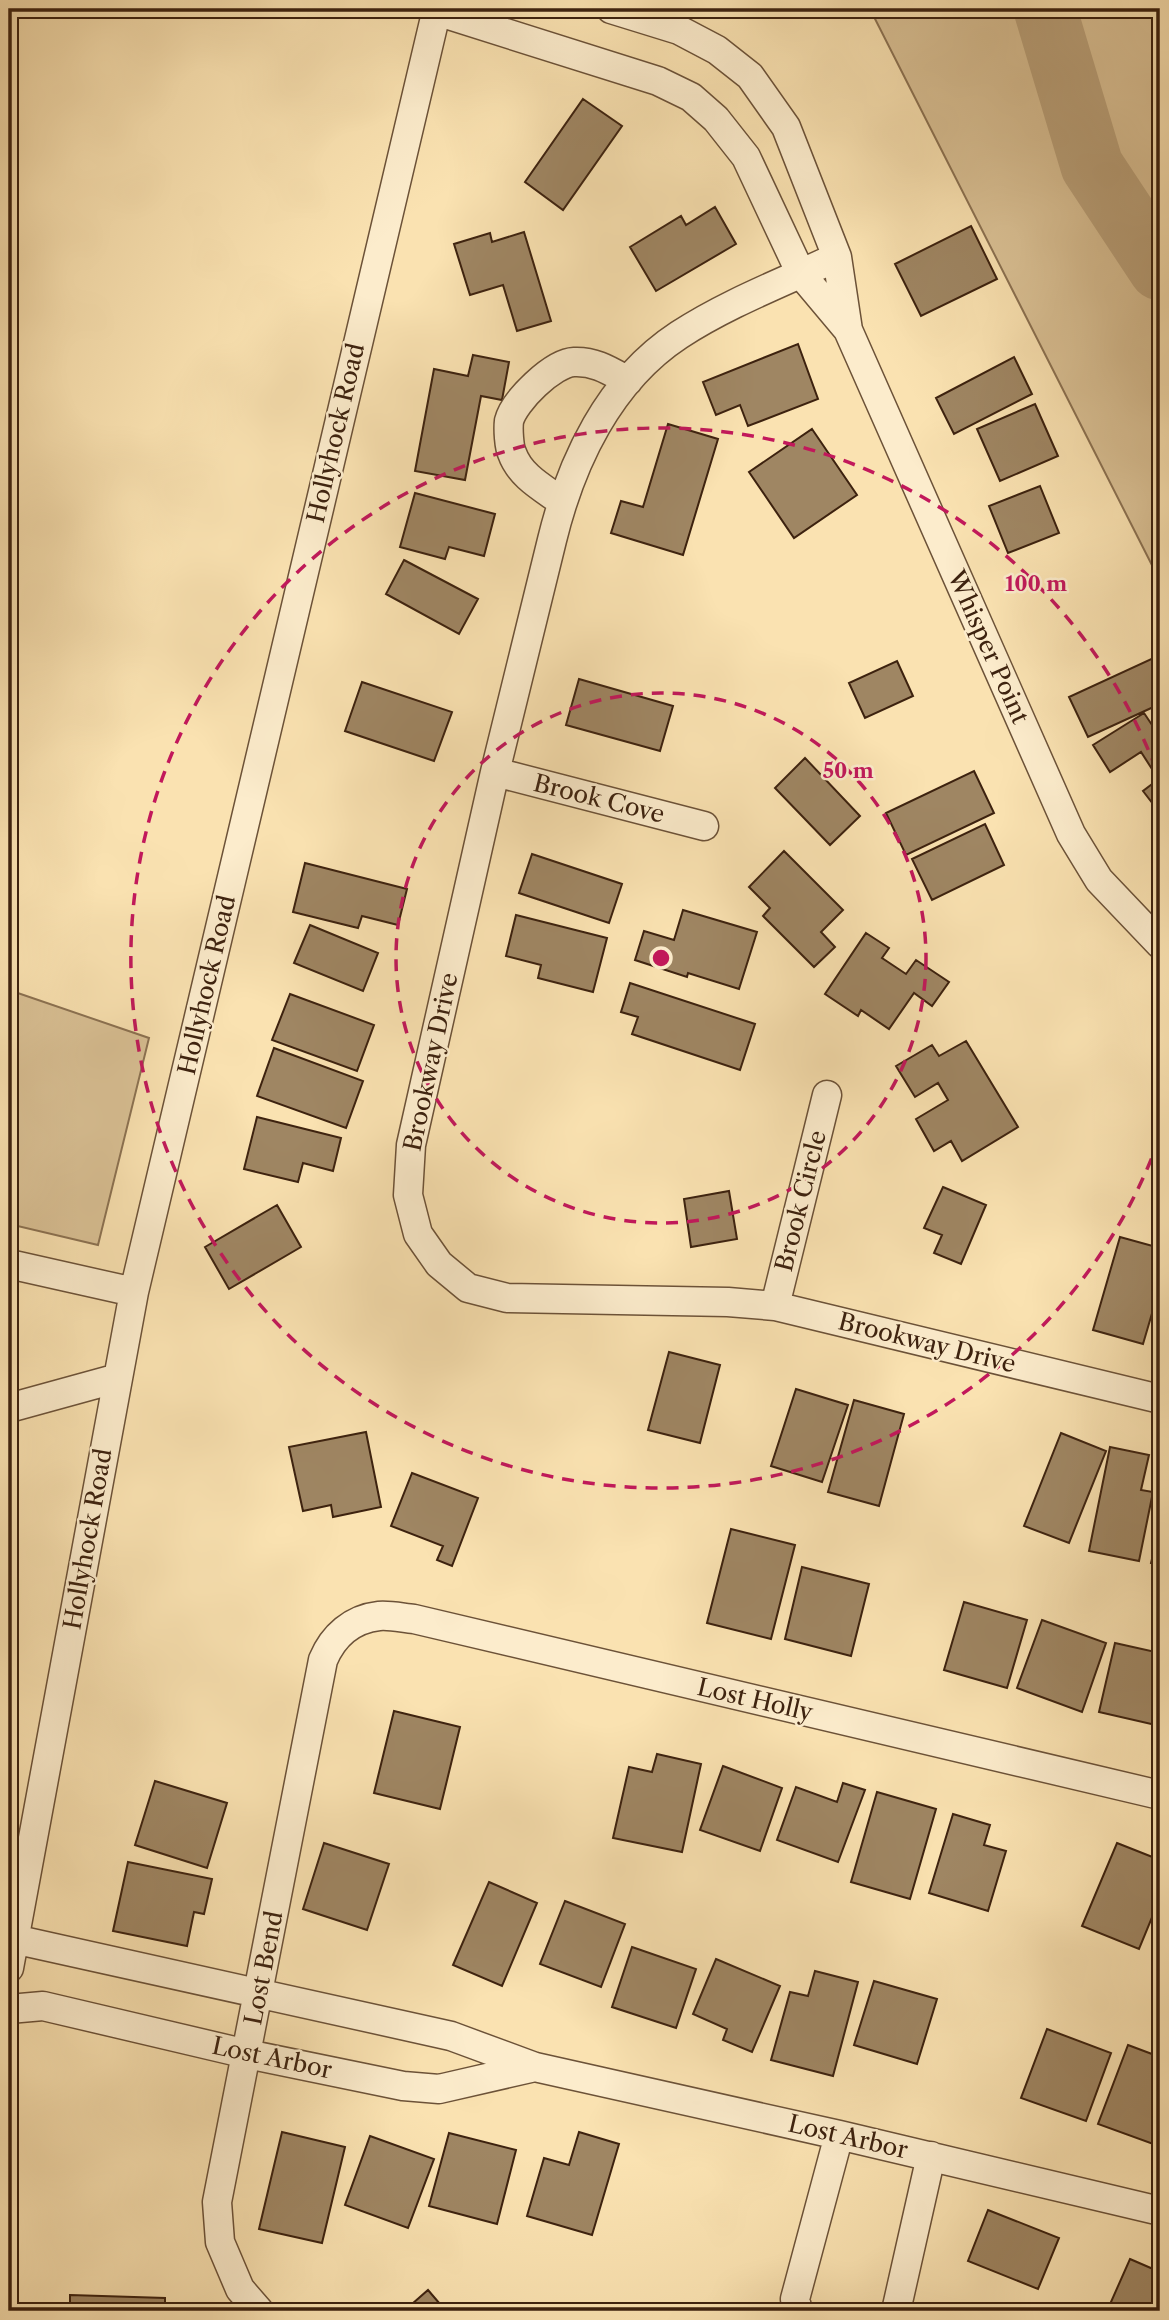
<svg xmlns="http://www.w3.org/2000/svg" width="1169" height="2320" font-family="'Libre Caslon Text',serif">
  <style>
    .green { fill: #dac195; stroke: #8c7252; stroke-width: 2 }
    .lines { fill: none; stroke-linecap: round; stroke-linejoin: round }
    .river { stroke: #baa17a; stroke-width: 63 }
    .building { fill: #9f8663; stroke: #3d220f; stroke-width: 2 }
    .street-casing { stroke: #6c5238; stroke-width: 31 }
    .street { stroke: #fceccc; stroke-width: 28 }
    .ring { fill: none; stroke: #c2185b; stroke-width: 3.5; stroke-dasharray: 12 9 }
    .labels { text-anchor: middle; stroke-width: 5; stroke-linejoin: round; paint-order: stroke }
    .street-label { font-size: 24px; fill: #3d220f; stroke: #fceccc }
    .centre { fill: #c2185b; stroke: #fceccc; stroke-width: 3.5 }
    .ring-label { font-size: 21px; text-anchor: middle; font-weight: bold; fill: #c2185b; stroke: #fceccc; stroke-width: 5; stroke-linejoin: round; paint-order: stroke }
  </style>
  <rect width="100%" height="100%" fill="#fae2b1"/>
  <filter id="stains"><feTurbulence type="fractalNoise" baseFrequency=".00286" numOctaves="4"/><feColorMatrix values="0 0 0 0 .2 0 0 0 0 .09 0 0 0 0 .02 0 0 0 .5 -.17"/></filter>
  <radialGradient id="worn" r=".72"><stop offset=".6" stop-color="#630" stop-opacity="0"/><stop offset="1" stop-color="#630" stop-opacity=".3"/></radialGradient>
  <path class="green" d="M 870,9 L 1160,9 L 1160,581 Z
    M 9,990 L 149,1038 L 98,1245 L 9,1224 Z"/>
  <g class="lines">
    <path class="river" d="M 1045,9 L 1092,166 L 1160,269"/>
  </g>
  <path class="building" d="M 583,99 L 622,126 L 563,210 L 525,182 Z
    M 715,207 L 736,244 L 656,291 L 630,247 L 681,216 L 686,225 Z
    M 971,226 L 997,279 L 921,316 L 895,264 Z
    M 524,232 L 551,321 L 517,331 L 503,285 L 470,295 L 454,244 L 490,233 L 492,242 Z
    M 798,344 L 818,399 L 748,426 L 740,405 L 716,415 L 703,382 Z
    M 473,355 L 509,362 L 502,400 L 481,396 L 465,480 L 415,471 L 434,369 L 468,376 Z
    M 1014,357 L 1032,394 L 954,434 L 936,398 Z
    M 1035,404 L 1058,456 L 1000,481 L 977,429 Z
    M 668,424 L 718,439 L 683,555 L 611,533 L 621,501 L 643,507 Z
    M 812,429 L 857,495 L 794,538 L 749,472 Z
    M 1040,486 L 1059,533 L 1008,553 L 989,506 Z
    M 415,493 L 495,514 L 484,556 L 449,547 L 445,559 L 400,547 Z
    M 404,560 L 478,599 L 459,634 L 386,594 Z
    M 1160,655 L 1160,704 L 1088,737 L 1069,697 Z
    M 897,661 L 913,696 L 865,718 L 849,683 Z
    M 579,679 L 673,706 L 660,751 L 566,725 Z
    M 362,682 L 452,712 L 434,761 L 345,731 Z
    M 1144,713 L 1152,725 L 1160,720 L 1160,763 L 1152,769 L 1141,752 L 1110,772 L 1093,745 Z
    M 805,758 L 860,816 L 830,845 L 775,788 Z
    M 974,771 L 994,813 L 906,855 L 886,813 Z
    M 1160,778 L 1160,813 L 1143,791 Z
    M 985,824 L 1004,865 L 932,900 L 912,859 Z
    M 784,851 L 843,910 L 821,932 L 835,947 L 814,967 L 763,916 L 770,908 L 749,887 Z
    M 532,854 L 622,884 L 609,923 L 519,893 Z
    M 305,863 L 407,889 L 398,925 L 362,916 L 358,928 L 293,912 Z
    M 683,910 L 757,932 L 739,989 L 688,973 L 687,977 L 635,960 L 644,931 L 674,940 Z
    M 516,915 L 607,938 L 593,992 L 538,978 L 541,965 L 506,956 Z
    M 310,925 L 378,953 L 363,991 L 294,963 Z
    M 866,933 L 889,948 L 882,958 L 906,974 L 916,960 L 949,982 L 932,1006 L 914,993 L 889,1029 L 861,1010 L 858,1016 L 825,994 Z
    M 630,983 L 755,1024 L 740,1070 L 632,1034 L 638,1017 L 621,1012 Z
    M 290,994 L 374,1025 L 357,1071 L 272,1040 Z
    M 966,1041 L 1018,1127 L 962,1161 L 951,1141 L 934,1151 L 916,1119 L 948,1100 L 938,1083 L 915,1097 L 896,1066 L 932,1045 L 939,1056 Z
    M 274,1048 L 363,1081 L 346,1128 L 257,1096 Z
    M 257,1117 L 341,1138 L 333,1171 L 303,1163 L 298,1182 L 244,1169 Z
    M 943,1187 L 986,1205 L 961,1264 L 934,1253 L 942,1235 L 924,1228 Z
    M 729,1191 L 737,1239 L 691,1247 L 684,1199 Z
    M 277,1205 L 301,1247 L 229,1289 L 205,1247 Z
    M 1120,1237 L 1160,1248 L 1160,1286 L 1143,1344 L 1093,1330 Z
    M 669,1352 L 720,1365 L 700,1443 L 648,1430 Z
    M 796,1389 L 848,1405 L 822,1482 L 771,1466 Z
    M 854,1400 L 904,1414 L 879,1506 L 828,1492 Z
    M 366,1432 L 381,1507 L 333,1517 L 331,1505 L 303,1511 L 289,1447 Z
    M 1061,1433 L 1106,1451 L 1069,1543 L 1024,1526 Z
    M 1110,1447 L 1149,1455 L 1141,1490 L 1153,1492 L 1139,1561 L 1089,1551 Z
    M 412,1473 L 478,1498 L 452,1566 L 437,1560 L 443,1546 L 391,1526 Z
    M 1160,1526 L 1160,1566 L 1151,1563 Z
    M 731,1529 L 795,1545 L 771,1639 L 707,1623 Z
    M 802,1567 L 869,1584 L 851,1656 L 785,1639 Z
    M 964,1602 L 1027,1620 L 1007,1688 L 944,1670 Z
    M 1042,1620 L 1106,1643 L 1082,1712 L 1017,1688 Z
    M 1115,1643 L 1160,1653 L 1160,1726 L 1099,1712 Z
    M 394,1711 L 460,1727 L 440,1809 L 374,1793 Z
    M 657,1754 L 701,1764 L 682,1852 L 613,1838 L 629,1767 L 652,1772 Z
    M 723,1766 L 782,1788 L 760,1851 L 700,1830 Z
    M 155,1781 L 227,1803 L 207,1868 L 135,1845 Z
    M 843,1783 L 865,1790 L 838,1862 L 777,1840 L 796,1787 L 837,1802 Z
    M 877,1792 L 936,1809 L 910,1899 L 851,1882 Z
    M 953,1814 L 990,1825 L 984,1845 L 1006,1851 L 988,1911 L 929,1893 Z
    M 324,1843 L 389,1864 L 367,1930 L 303,1909 Z
    M 1117,1843 L 1160,1860 L 1160,1898 L 1139,1949 L 1082,1926 Z
    M 128,1862 L 212,1879 L 204,1914 L 194,1912 L 187,1946 L 113,1931 Z
    M 489,1882 L 537,1903 L 502,1986 L 453,1965 Z
    M 565,1901 L 625,1924 L 601,1987 L 540,1964 Z
    M 632,1947 L 696,1969 L 676,2028 L 612,2007 Z
    M 716,1959 L 780,1986 L 752,2052 L 723,2040 L 727,2029 L 693,2014 Z
    M 815,1971 L 858,1982 L 833,2076 L 771,2060 L 790,1992 L 808,1996 Z
    M 874,1981 L 937,1999 L 917,2064 L 854,2045 Z
    M 1047,2029 L 1111,2053 L 1086,2121 L 1021,2098 Z
    M 1128,2045 L 1160,2057 L 1160,2135 L 1156,2145 L 1098,2124 Z
    M 282,2132 L 345,2147 L 322,2243 L 259,2229 Z
    M 579,2132 L 619,2144 L 592,2235 L 527,2216 L 544,2158 L 569,2165 Z
    M 449,2133 L 516,2150 L 497,2224 L 429,2206 Z
    M 370,2136 L 434,2159 L 408,2228 L 345,2205 Z
    M 988,2210 L 1059,2238 L 1038,2289 L 968,2261 Z
    M 1130,2259 L 1160,2272 L 1160,2311 L 1107,2311 Z
    M 428,2290 L 446,2311 L 404,2311 Z
    M 70,2295 L 165,2298 L 165,2311 L 70,2311 Z"/>
  <g class="lines">
    <defs>
      <path id="street" d="M 611,9 L 679,30 L 717,50 L 750,76 L 786,127 L 837,257 L 848,330 L 1071,834 L 1099,880 L 1160,944
        M 436,11 L 658,81 L 691,97 L 716,119 L 746,157 L 801,274 L 848,330
        M 837,257 C 784,282 728,303 679,335 C 609,381 571,462 552,540 L 495,772 L 411,1145 L 408,1195 L 418,1234 L 439,1264 L 468,1288 L 507,1298 L 728,1302 L 775,1306 L 1160,1399
        M 561,501 C 543,488 520,476 512,453 C 509,447 508,429 509,421 C 514,401 553,363 574,362 C 595,361 610,371 628,381
        M 495,772 L 704,826
        M 9,1264 L 134,1292
        M 775,1306 L 827,1095
        M 9,1408 L 118,1378
        M 9,1938 L 451,2036 L 535,2067 L 839,2135 L 1160,2211
        M 9,1968 L 134,1292 L 437,9
        M 9,2009 L 43,2006 L 247,2054 L 403,2086 L 439,2089 L 535,2067
        M 259,2311 L 240,2289 L 220,2242 L 217,2202 L 323,1660 C 333,1636 352,1619 379,1616 C 390,1615 403,1618 414,1619 L 1160,1795
        M 798,2311 L 795,2299 L 839,2135
        M 896,2311 L 931,2156"/>
    </defs>
    <use href="#street" class="street-casing"/>
    <use href="#street" class="street"/>
  </g>
  <g class="ring">
    <circle cx="661" cy="958" r="265"/>
    <path d="M1159 1139A530 530 0 1 1 1159 777"/>
  </g>
  <g class="labels">
    <g class="street-label">
      <text transform="translate(336 433) rotate(-77)" y="8">Hollyhock Road</text>
      <text transform="translate(988 647) rotate(66)" y="8">Whisper Point</text>
      <text transform="translate(599 799) rotate(14)" y="8">Brook Cove</text>
      <text transform="translate(207 985) rotate(-77)" y="8">Hollyhock Road</text>
      <text transform="translate(431 1062) rotate(-78)" y="8">Brookway Drive</text>
      <text transform="translate(801 1201) rotate(-76)" y="8">Brook Circle</text>
      <text transform="translate(927 1343) rotate(14)" y="8">Brookway Drive</text>
      <text transform="translate(88 1539) rotate(-80)" y="8">Hollyhock Road</text>
      <text transform="translate(755 1700) rotate(13)" y="8">Lost Holly</text>
      <text transform="translate(264 1968) rotate(-79)" y="8">Lost Bend</text>
      <text transform="translate(272 2058) rotate(12)" y="8">Lost Arbor</text>
      <text transform="translate(848 2137) rotate(13)" y="8">Lost Arbor</text>
    </g>
  </g>
  <circle cx="661" cy="958" r="10" class="centre"/>
  <g class="ring-label">
    <text x="1036" y="591">100 m</text>
    <text x="848" y="778">50 m</text>
  </g>
  <rect width="1169" height="2320" fill="none" stroke="#fae2b1" stroke-width="35"/>
  <rect x="10" y="10" width="1148" height="2299" fill="none" stroke="#3d220f" stroke-width="3.5"/>
  <rect x="18" y="18" width="1134" height="2285" fill="none" stroke="#3d220f" stroke-width="2"/>
  <rect width="100%" height="100%" filter="url(#stains)"/>
  <rect width="100%" height="100%" fill="url(#worn)"/>
</svg>
